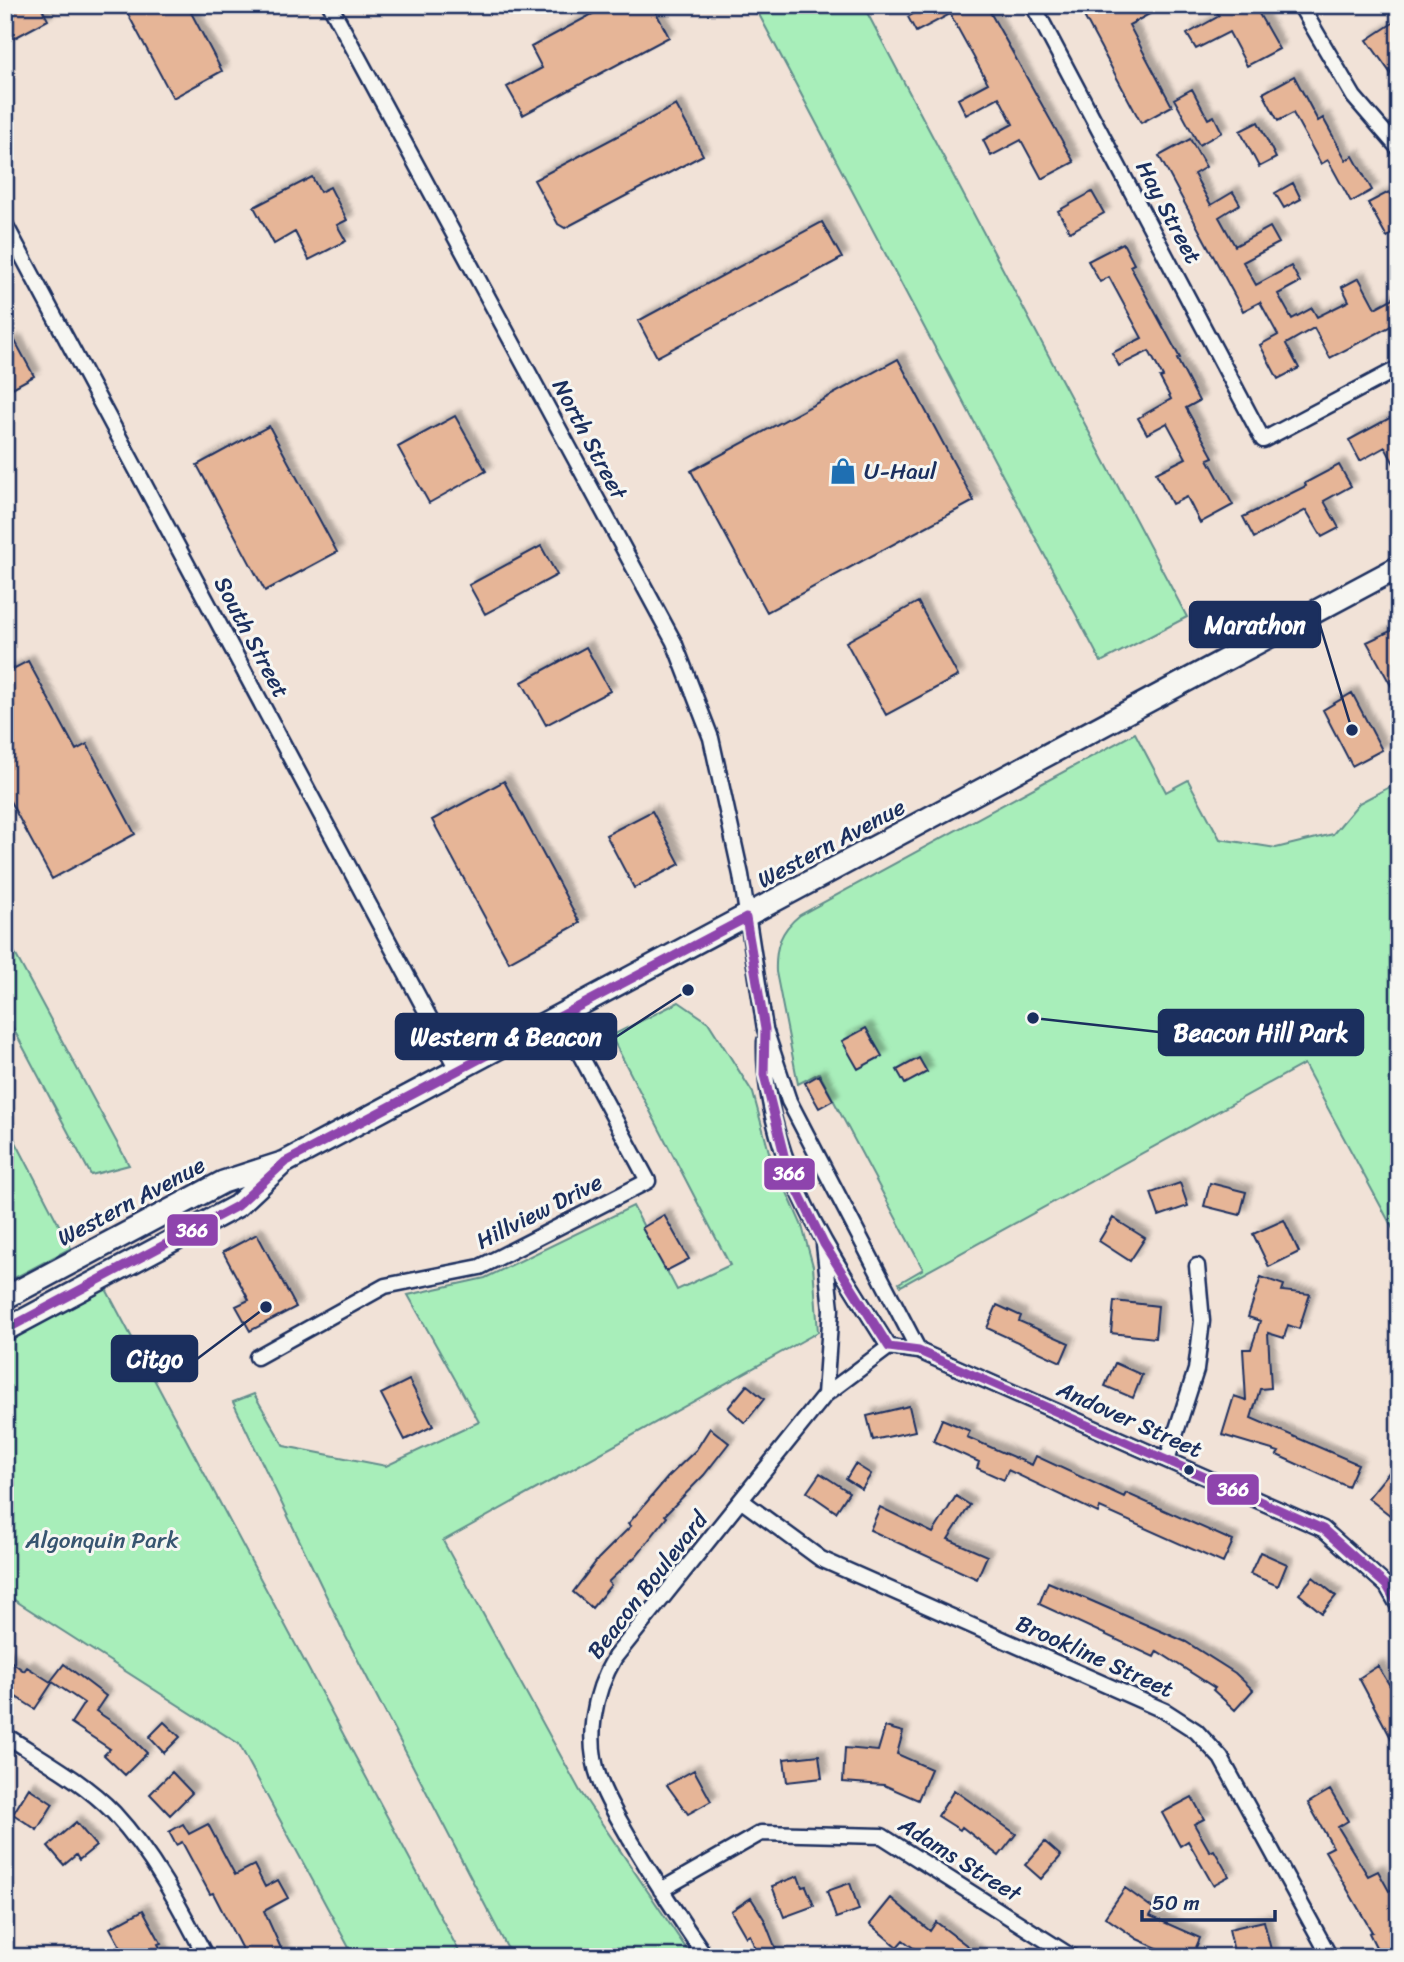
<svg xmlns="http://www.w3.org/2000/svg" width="1404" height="1962" font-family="Sriracha,sans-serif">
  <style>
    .green { fill: #a8eeba; stroke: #628e8c; stroke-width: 2 }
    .building { fill: #e6b597; stroke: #1b2f5e; stroke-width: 2; filter: url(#shadow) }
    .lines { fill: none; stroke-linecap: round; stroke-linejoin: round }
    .street-casing { stroke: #1b2f5e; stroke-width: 19 }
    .secondary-casing { stroke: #1b2f5e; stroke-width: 26 }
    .street { stroke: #f6f6f2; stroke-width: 14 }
    .secondary { stroke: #f6f6f2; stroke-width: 21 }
    .bus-1-casing { stroke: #f6f6f2; stroke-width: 14 }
    .bus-1 { stroke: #8e44ad; stroke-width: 9 }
    .bus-dot { fill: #1b2f5e; stroke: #f6f6f2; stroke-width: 2.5 }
    .labels { text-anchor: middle; stroke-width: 6; stroke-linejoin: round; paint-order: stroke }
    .street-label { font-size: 23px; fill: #1b2f5e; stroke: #f6f6f2 }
    .poi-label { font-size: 23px; fill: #1b2f5e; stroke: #f6f6f2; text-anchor: start }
    .park-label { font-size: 23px; fill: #375570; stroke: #f6f6f2 }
    .leader { fill: none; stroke: #1b2f5e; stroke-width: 2.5 }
    .callout-dot { fill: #1b2f5e; stroke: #f6f6f2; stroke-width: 2.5 }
    .callout { fill: #1b2f5e; stroke: #1b2f5e; stroke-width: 2.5 }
    .callout-label { font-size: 24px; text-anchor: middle; font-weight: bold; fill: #fff }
    .line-badge { stroke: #f6f6f2; stroke-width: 2.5 }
    .badge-label { font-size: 19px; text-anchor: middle; font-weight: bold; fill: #fff }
  </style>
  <defs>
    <filter id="shadow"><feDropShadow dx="6" dy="-6" stdDeviation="2" flood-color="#0004"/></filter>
  </defs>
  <rect width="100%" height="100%" fill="#f1e2d7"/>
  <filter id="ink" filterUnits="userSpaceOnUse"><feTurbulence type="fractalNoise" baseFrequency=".0143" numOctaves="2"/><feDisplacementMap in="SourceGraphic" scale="14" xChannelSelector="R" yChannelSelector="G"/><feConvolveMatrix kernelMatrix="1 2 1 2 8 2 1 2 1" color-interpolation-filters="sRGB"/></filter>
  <g filter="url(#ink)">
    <path class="green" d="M 754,5 L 863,5 L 1187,617 L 1101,662 Z
      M 1135,733 L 1166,792 L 1188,780 L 1220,839 L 1276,848 L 1333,834 L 1359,803 L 1399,782 L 1399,1240 L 1304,1064 L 901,1286 L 899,1283 L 923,1269 L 819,1073 L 798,1084 L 776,972 C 775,947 780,931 800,915 Z
      M 5,935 L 129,1165 L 91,1175 L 5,1013 Z
      M 679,1002 L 708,1022 L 753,1093 L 769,1152 L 802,1226 L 813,1266 L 818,1332 L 443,1541 L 580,1791 L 692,1957 L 512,1957 L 346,1637 L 233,1402 L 254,1394 L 284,1446 L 386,1466 L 479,1422 L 408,1295 L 485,1278 L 633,1206 L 677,1290 L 730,1265 L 611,1036 Z
      M 5,1121 L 71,1248 L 5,1283 Z
      M 106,1289 L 462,1957 L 354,1957 L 239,1744 L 5,1594 L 5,1343 Z"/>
    <path class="building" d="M 5,5 L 40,5 L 48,20 L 5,43 Z
      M 123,5 L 187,5 L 222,71 L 173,98 Z
      M 609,5 L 652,5 L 669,37 L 523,115 L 507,87 L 542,68 L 531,47 Z
      M 929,5 L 986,5 L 1074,162 L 1042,179 L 1021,140 L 991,156 L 983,140 L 1013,124 L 999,97 L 966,115 L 958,99 L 988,83 L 950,14 L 916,32 L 908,17 Z
      M 1078,5 L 1166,5 L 1129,25 L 1172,106 L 1141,123 Z
      M 1213,5 L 1254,5 L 1279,49 L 1247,66 L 1229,32 L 1196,49 L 1187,34 L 1219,16 Z
      M 1399,19 L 1399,85 L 1367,40 Z
      M 1294,76 L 1318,121 L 1323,118 L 1346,160 L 1353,156 L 1372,190 L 1351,202 L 1328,160 L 1321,164 L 1293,113 L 1278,121 L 1263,93 Z
      M 1192,89 L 1208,119 L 1214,116 L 1222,132 L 1199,145 L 1174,99 Z
      M 676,105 L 703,155 L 565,228 L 558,224 L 534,180 Z
      M 1258,122 L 1276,158 L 1259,167 L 1240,131 Z
      M 1190,139 L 1206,167 L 1194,174 L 1211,205 L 1233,192 L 1240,204 L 1219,217 L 1235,246 L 1270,227 L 1279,243 L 1243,262 L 1256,285 L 1291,266 L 1300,282 L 1278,294 L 1292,319 L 1312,308 L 1317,317 L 1349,301 L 1342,287 L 1359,278 L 1375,308 L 1399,295 L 1399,322 L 1330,358 L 1314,328 L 1286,344 L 1299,368 L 1278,379 L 1260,345 L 1278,335 L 1260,302 L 1243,311 L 1159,156 Z
      M 312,177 L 320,192 L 330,187 L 347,220 L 337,225 L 346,241 L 309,260 L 295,232 L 274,244 L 254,207 Z
      M 1293,183 L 1301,199 L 1284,208 L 1275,193 Z
      M 1092,192 L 1104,213 L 1070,232 L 1058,211 Z
      M 1389,192 L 1399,210 L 1399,230 L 1387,237 L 1368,203 Z
      M 822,222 L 842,258 L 657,357 L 638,321 Z
      M 1123,243 L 1134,264 L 1130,266 L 1180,358 L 1177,359 L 1199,401 L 1186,408 L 1213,457 L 1208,459 L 1233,505 L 1200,523 L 1187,497 L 1172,504 L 1156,473 L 1186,458 L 1167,423 L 1147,434 L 1138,418 L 1171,399 L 1160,378 L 1163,377 L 1149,351 L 1119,366 L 1112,353 L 1142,338 L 1109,277 L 1100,282 L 1088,261 Z
      M 15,341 L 34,376 L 5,392 L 5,346 Z
      M 898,359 L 974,501 L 767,612 L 691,471 Z
      M 1399,413 L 1399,473 L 1385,447 L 1360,461 L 1349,440 Z
      M 455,416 L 486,471 L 429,503 L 398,447 Z
      M 269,426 L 337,552 L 265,591 L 197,465 Z
      M 1339,465 L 1351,486 L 1324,501 L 1339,528 L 1322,537 L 1306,510 L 1254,538 L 1243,517 L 1306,486 L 1305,483 Z
      M 541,546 L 557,575 L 485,614 L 469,585 Z
      M 918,602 L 958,676 L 886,715 L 846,642 Z
      M 1399,627 L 1399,700 L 1367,642 Z
      M 586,647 L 610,691 L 546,725 L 522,682 Z
      M 28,661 L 76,750 L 87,744 L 135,834 L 52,879 L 5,792 L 5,673 Z
      M 1352,693 L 1382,750 L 1352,766 L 1323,710 Z
      M 504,781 L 580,923 L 509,962 L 432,820 Z
      M 652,811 L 680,864 L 634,888 L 606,835 Z
      M 866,1028 L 882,1056 L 858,1069 L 842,1041 Z
      M 919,1058 L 927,1072 L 905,1084 L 897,1070 Z
      M 819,1075 L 833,1100 L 819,1108 L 805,1083 Z
      M 1180,1183 L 1188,1206 L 1159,1216 L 1151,1193 Z
      M 1210,1183 L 1246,1192 L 1240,1215 L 1204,1206 Z
      M 664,1215 L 689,1259 L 666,1271 L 642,1228 Z
      M 1113,1218 L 1145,1238 L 1130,1261 L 1099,1241 Z
      M 1284,1220 L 1299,1252 L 1269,1267 L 1253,1234 Z
      M 257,1234 L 296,1307 L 250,1331 L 236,1306 L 249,1300 L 223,1252 Z
      M 1261,1277 L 1284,1285 L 1282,1291 L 1310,1294 L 1299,1329 L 1288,1325 L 1284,1338 L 1268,1333 L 1271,1388 L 1260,1389 L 1251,1418 L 1358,1464 L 1348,1487 L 1277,1455 L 1279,1452 L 1222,1435 L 1234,1396 L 1246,1400 L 1243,1349 L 1251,1349 L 1260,1321 L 1248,1317 Z
      M 1114,1301 L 1158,1306 L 1155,1338 L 1111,1333 Z
      M 997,1305 L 1021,1316 L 1019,1321 L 1069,1343 L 1061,1362 L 987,1328 Z
      M 1115,1363 L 1142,1375 L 1133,1398 L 1105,1386 Z
      M 409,1380 L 433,1426 L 405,1440 L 381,1394 Z
      M 747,1385 L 764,1399 L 745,1423 L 728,1408 Z
      M 909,1406 L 915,1431 L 873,1440 L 867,1416 Z
      M 942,1419 L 970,1431 L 967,1437 L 1032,1465 L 1036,1456 L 1124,1497 L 1126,1493 L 1233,1541 L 1223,1563 L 1100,1508 L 1098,1513 L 1008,1470 L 1004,1480 L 977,1468 L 979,1462 L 933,1441 Z
      M 710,1428 L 729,1443 L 704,1475 L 665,1515 L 667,1517 L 636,1556 L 608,1582 L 611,1585 L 592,1608 L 573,1592 L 598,1559 L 631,1526 L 628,1524 L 668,1477 L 696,1450 Z
      M 1399,1460 L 1399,1507 L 1391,1516 L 1368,1498 Z
      M 855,1464 L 871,1474 L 862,1489 L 846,1479 Z
      M 820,1473 L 849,1492 L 836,1512 L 807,1492 Z
      M 956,1496 L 970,1505 L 948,1539 L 987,1556 L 977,1579 L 870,1530 L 880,1507 L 933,1533 Z
      M 1260,1552 L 1287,1564 L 1278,1586 L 1250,1574 Z
      M 1313,1577 L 1336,1596 L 1322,1613 L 1299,1594 Z
      M 1048,1582 L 1186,1642 L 1235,1673 L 1253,1690 L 1235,1710 L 1213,1690 L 1215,1688 L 1157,1651 L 1154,1657 L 1039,1604 Z
      M 5,1657 L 24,1671 L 27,1667 L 52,1683 L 35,1709 L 5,1690 Z
      M 64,1664 L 106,1696 L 96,1711 L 123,1729 L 147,1753 L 125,1775 L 104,1755 L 110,1749 L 71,1723 L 84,1703 L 51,1681 Z
      M 1378,1666 L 1399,1701 L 1399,1753 L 1359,1678 Z
      M 164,1722 L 180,1737 L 164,1753 L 149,1737 Z
      M 885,1727 L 903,1732 L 897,1754 L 931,1769 L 918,1800 L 884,1785 L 843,1782 L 845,1748 L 878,1751 Z
      M 819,1755 L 822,1778 L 787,1782 L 784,1759 Z
      M 694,1770 L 711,1801 L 688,1814 L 667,1785 Z
      M 172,1772 L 192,1793 L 170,1815 L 150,1794 Z
      M 29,1788 L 53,1804 L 37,1830 L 13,1814 Z
      M 954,1790 L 1016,1834 L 999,1856 L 962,1827 L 960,1830 L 938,1816 Z
      M 1330,1790 L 1348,1821 L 1338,1827 L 1368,1876 L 1378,1871 L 1389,1891 L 1399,1886 L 1399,1948 L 1381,1957 L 1369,1933 L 1372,1932 L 1325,1851 L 1333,1847 L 1308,1803 Z
      M 1192,1797 L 1204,1819 L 1194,1824 L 1210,1852 L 1214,1850 L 1229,1876 L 1213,1885 L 1188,1841 L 1180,1846 L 1162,1813 Z
      M 76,1822 L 96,1846 L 79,1860 L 76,1855 L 64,1865 L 48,1846 Z
      M 183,1824 L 189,1834 L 208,1824 L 235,1875 L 254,1865 L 265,1887 L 278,1880 L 288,1898 L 264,1911 L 285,1957 L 246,1957 L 213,1893 L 210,1894 L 182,1842 L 176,1845 L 169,1832 Z
      M 1045,1842 L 1061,1856 L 1041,1879 L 1025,1865 Z
      M 798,1876 L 802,1887 L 806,1886 L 814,1906 L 784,1917 L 772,1886 Z
      M 850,1883 L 859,1910 L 836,1918 L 827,1891 Z
      M 1125,1888 L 1154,1909 L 1150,1916 L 1200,1938 L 1192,1957 L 1177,1957 L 1137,1939 L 1105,1917 Z
      M 751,1898 L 764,1919 L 779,1957 L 758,1957 L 750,1935 L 746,1937 L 731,1911 Z
      M 891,1898 L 930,1931 L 936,1922 L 982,1957 L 925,1957 L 903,1940 L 897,1947 L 870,1924 Z
      M 143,1910 L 161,1943 L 158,1944 L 165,1957 L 126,1957 L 110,1928 Z
      M 1264,1921 L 1272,1954 L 1245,1957 L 1243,1950 L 1234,1952 L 1229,1929 Z"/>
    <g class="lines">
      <defs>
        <path id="street" d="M 330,5 L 674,642 L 711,738 L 741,875 L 765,1029 L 789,1101 L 919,1351
          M 1033,5 L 1263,440 L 1399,368
          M 1300,5 L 1354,97 L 1399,149
          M 5,224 L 458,1071
          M 765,1041 C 762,1156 830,1253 889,1347
          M 257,1357 L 385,1286 L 480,1267 L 648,1181 L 560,1017
          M 825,1395 L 889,1347 L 919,1351 L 1323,1529 L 1387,1586 L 1399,1607
          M 1167,1460 L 1196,1370 L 1202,1321 L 1197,1266
          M 742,1501 L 821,1559 L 1165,1711 L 1196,1731 L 1221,1758 L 1330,1957
          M 5,1735 C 42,1759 83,1781 114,1813 C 153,1855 180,1907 206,1957
          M 661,1890 L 761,1833 L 882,1836 L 1072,1957
          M 706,1957 C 679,1918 654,1879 630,1839 C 620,1821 607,1801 600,1781 C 585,1740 593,1694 615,1657 L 825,1395 L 831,1309 L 824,1244"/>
        <path id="secondary" d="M 5,1298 L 223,1182 L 285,1162 L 1399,567
          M 5,1330 L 237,1206 L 281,1165"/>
      </defs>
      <use href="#street" class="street-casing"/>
      <use href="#secondary" class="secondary-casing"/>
      <use href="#street" class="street"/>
      <use href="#secondary" class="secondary"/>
      <defs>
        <path id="bus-1" d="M 746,918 L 765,1029 L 764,1075 L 788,1171 L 824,1244 L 889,1347 L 919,1351 L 1323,1529 L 1387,1586 L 1399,1607
          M 5,1330 L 237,1206 L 285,1162 L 746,918"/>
      </defs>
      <use href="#bus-1" class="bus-1-casing"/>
      <use href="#bus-1" class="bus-1"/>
    </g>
  </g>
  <defs>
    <symbol id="shop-bare" viewBox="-9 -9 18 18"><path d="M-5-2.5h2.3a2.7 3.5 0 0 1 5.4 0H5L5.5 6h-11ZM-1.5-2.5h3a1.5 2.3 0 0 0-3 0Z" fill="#1f6fb2" stroke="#f6f6f2" stroke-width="2.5" paint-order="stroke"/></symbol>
  </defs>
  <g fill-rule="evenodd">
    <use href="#shop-bare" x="824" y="452" width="38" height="38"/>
  </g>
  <circle class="bus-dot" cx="1189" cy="1470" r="6"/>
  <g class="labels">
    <g class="street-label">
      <text transform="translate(1169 212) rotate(62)" y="8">Hay Street</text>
      <text transform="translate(590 439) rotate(62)" y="8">North Street</text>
      <text transform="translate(252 637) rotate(62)" y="8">South Street</text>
      <text transform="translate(831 843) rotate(-28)" y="8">Western Avenue</text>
      <text transform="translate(131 1201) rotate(-28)" y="8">Western Avenue</text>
      <text transform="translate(539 1211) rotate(-27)" y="8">Hillview Drive</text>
      <text transform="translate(1130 1419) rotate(24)" y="8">Andover Street</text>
      <text transform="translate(647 1585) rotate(-52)" y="8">Beacon Boulevard</text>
      <text transform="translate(1095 1656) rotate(24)" y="8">Brookline Street</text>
      <text transform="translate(960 1859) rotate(32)" y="8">Adams Street</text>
    </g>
    <g class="poi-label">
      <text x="864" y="479">U-Haul</text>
    </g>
    <g class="park-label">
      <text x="102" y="1548">Algonquin Park</text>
    </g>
  </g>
  <path class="leader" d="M1352 730L1320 625M1033 1018L1159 1032M688 990L616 1037M266 1307L197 1359"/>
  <g class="callout-dot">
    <circle cx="1352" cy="730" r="7"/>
    <circle cx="1033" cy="1018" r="7"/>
    <circle cx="688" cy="990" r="7"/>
    <circle cx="266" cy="1307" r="7"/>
  </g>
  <g class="callout">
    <rect x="1190" y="602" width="130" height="45" rx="7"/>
    <rect x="1159" y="1010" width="204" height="45" rx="7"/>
    <rect x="396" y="1014" width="220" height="45" rx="7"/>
    <rect x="112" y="1336" width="85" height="45" rx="7"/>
  </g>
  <g class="callout-label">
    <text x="1255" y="633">Marathon</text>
    <text x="1261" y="1041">Beacon Hill Park</text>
    <text x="506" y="1045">Western &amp; Beacon</text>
    <text x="155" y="1367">Citgo</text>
  </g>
  <g class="line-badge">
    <rect x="763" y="1157" width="53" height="34" rx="7" fill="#8e44ad"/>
    <rect x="166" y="1213" width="53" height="34" rx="7" fill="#8e44ad"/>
    <rect x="1206" y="1473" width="54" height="33" rx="7" fill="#8e44ad"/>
  </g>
  <g class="badge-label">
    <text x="789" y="1180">366</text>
    <text x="192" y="1237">366</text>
    <text x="1233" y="1496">366</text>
  </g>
  <rect width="1404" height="1962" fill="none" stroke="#f6f6f2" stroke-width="28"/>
  <rect x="14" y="14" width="1376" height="1934" fill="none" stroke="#1b2f5e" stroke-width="2.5" filter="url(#ink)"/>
  <path d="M1142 1910v10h133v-10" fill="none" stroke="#1b2f5e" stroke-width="3.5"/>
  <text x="1152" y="1910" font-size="21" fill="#1b2f5e" stroke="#f6f6f2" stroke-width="5" paint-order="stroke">50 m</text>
</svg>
